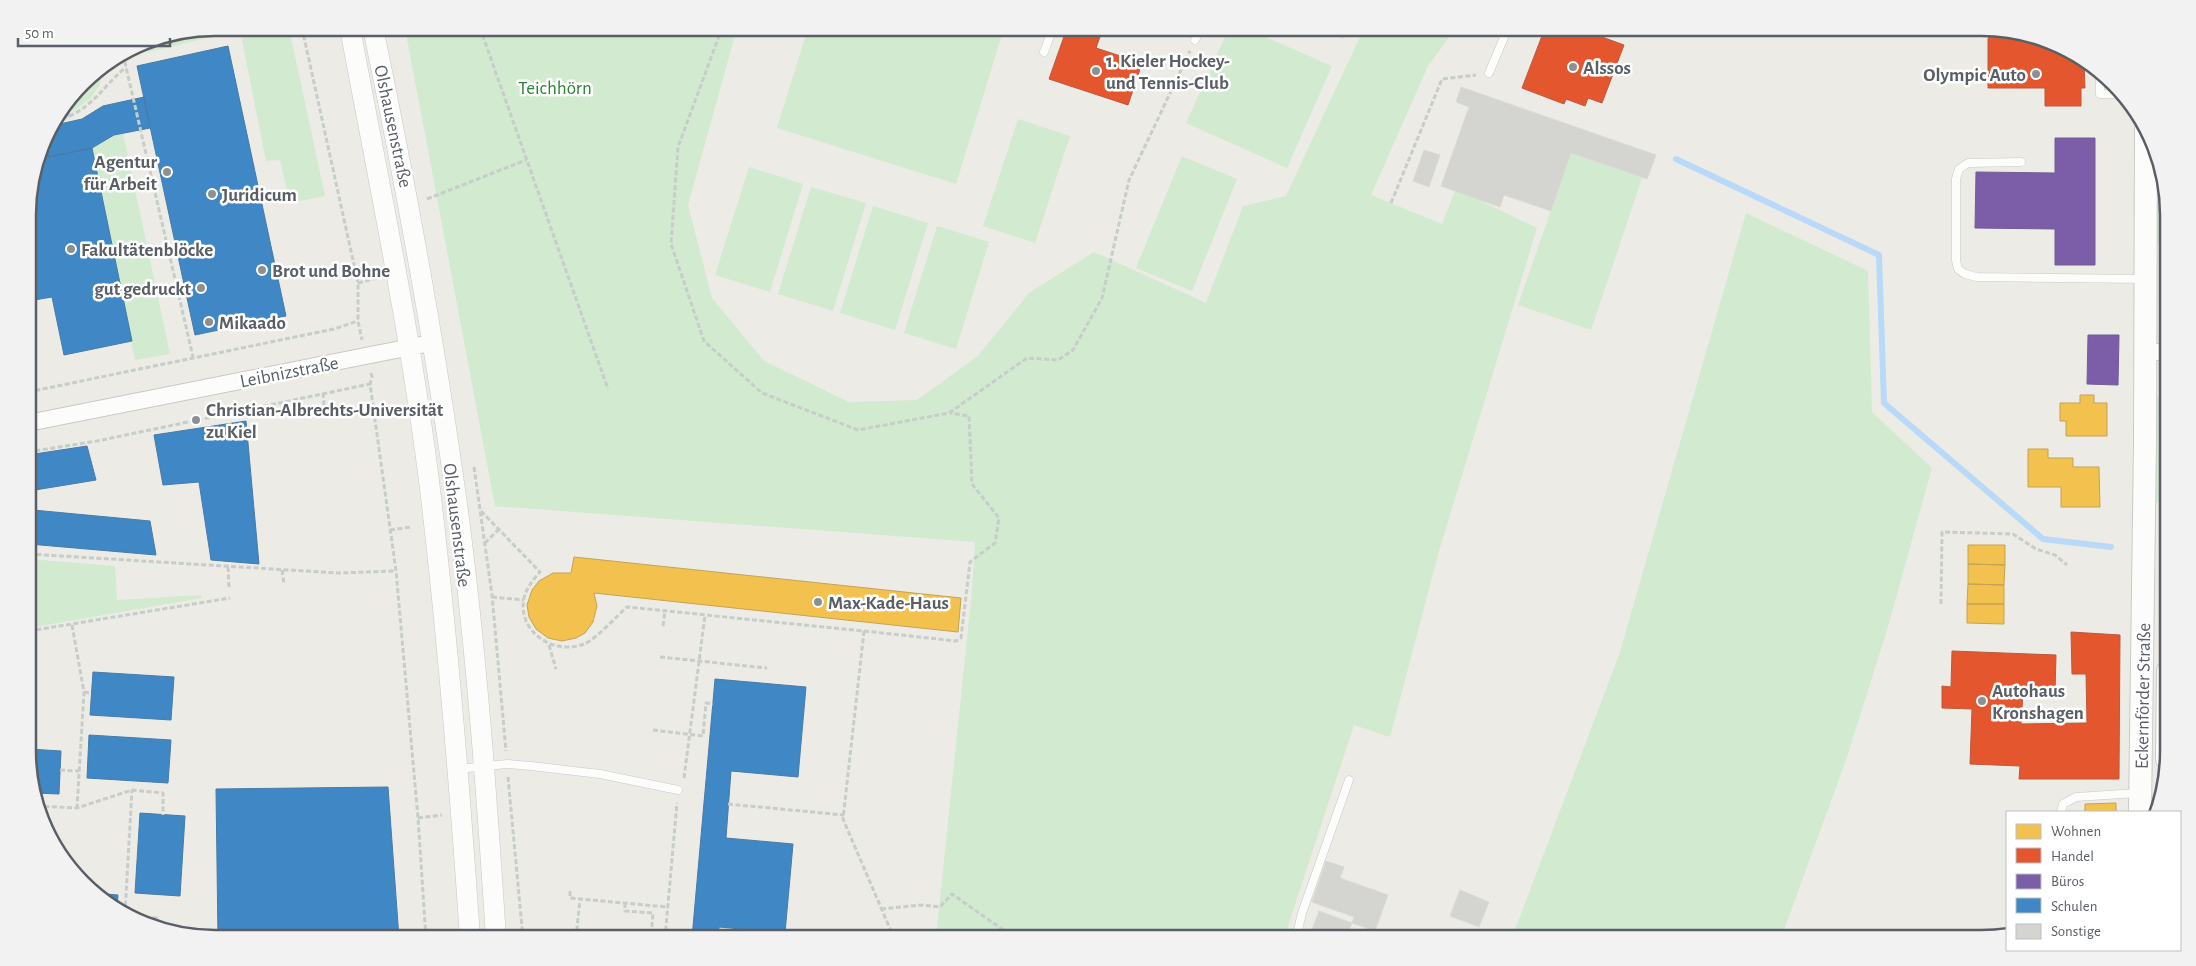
<svg xmlns="http://www.w3.org/2000/svg" width="2196" height="966" font-family="'Alegreya Sans',sans-serif">
  <style>
    .green { fill: #d2ead0 }
    .homes { fill: #f2c14e; stroke: #c4a355 }
    .shops { fill: #e4572e; stroke: #bb593e }
    .offices { fill: #7b5ea7; stroke: #715e93 }
    .schools { fill: #3f88c5; stroke: #477ba8 }
    .lines { fill: none; stroke-linecap: round; stroke-linejoin: round }
    .stream { stroke: #b8d9f7; stroke-width: 6 }
    .building { fill: #d4d4d0; stroke: #dcdad4 }
    .service-casing { stroke: #c8c9c8; stroke-width: 9 }
    .minor-casing { stroke: #c8c9c8; stroke-width: 18 }
    .tertiary-casing { stroke: #c8c9c8; stroke-width: 21 }
    .secondary-casing { stroke: #c9cac9; stroke-width: 24 }
    .path { stroke: #c7cdca; stroke-width: 3; stroke-dasharray: 5 2.5; stroke-linecap: butt }
    .service { stroke: #fcfcfb; stroke-width: 8 }
    .minor { stroke: #fcfcfb; stroke-width: 16 }
    .tertiary { stroke: #fcfcfb; stroke-width: 20 }
    .secondary { stroke: #fcfcfb; stroke-width: 22 }
    .poi-dot { fill: #8d8f92; stroke: #fff; stroke-width: 2 }
    .labels { text-anchor: middle; stroke-width: 5; stroke-linejoin: round; paint-order: stroke }
    .poi-label { font-size: 19px; font-weight: bold; fill: #5a5e65; stroke: #fff; text-anchor: start }
    .park-label { font-size: 19px; fill: #2b8334; stroke: #fff }
    .street-label { font-size: 19px; fill: #5a5e65; stroke: #fff }
    .rim { fill: none; stroke: #5a5e65; stroke-width: 2.5 }
  </style>
  <rect width="100%" height="100%" fill="#ecebe5"/>
  <path class="green" d="M 215,28 L 289,28 L 325,196 L 290,203 L 280,160 L 266,161 L 240,30 L 148,52 L 145,41 Z
    M 405,28 L 737,28 L 688,205 L 712,298 L 764,361 L 849,402 L 917,400 L 978,356 L 1029,293 L 1094,252 L 1206,303 L 1243,206 L 1286,196 L 1364,28 L 1456,28 L 1428,66 L 1371,195 L 1442,224 L 1456,189 L 1537,228 L 1439,551 L 1390,737 L 1354,725 L 1284,938 L 936,938 L 972,590 L 975,542 L 495,506 Z
    M 808,28 L 1004,28 L 956,184 L 777,128 Z
    M 1229,28 L 1245,28 L 1332,66 L 1287,168 L 1186,123 Z
    M 1318,28 L 1349,28 L 1344,39 Z
    M 105,65 L 99,86 L 90,99 L 72,112 L 70,102 L 91,74 Z
    M 1018,119 L 1070,136 L 1035,243 L 983,226 Z
    M 123,133 L 170,354 L 135,360 L 92,148 L 114,135 Z
    M 2157,152 L 2162,174 L 2161,242 L 2160,245 L 2156,244 Z
    M 1571,153 L 1642,178 L 1591,330 L 1518,305 Z
    M 1182,156 L 1237,179 L 1192,291 L 1136,268 Z
    M 749,167 L 803,184 L 770,292 L 715,275 Z
    M 811,187 L 866,203 L 833,311 L 778,294 Z
    M 873,206 L 928,223 L 895,330 L 840,313 Z
    M 1746,213 L 1868,271 L 1872,412 L 1932,468 L 1887,630 L 1846,760 L 1781,938 L 1512,938 L 1620,652 Z
    M 937,226 L 989,242 L 956,349 L 904,333 Z
    M 2157,396 L 2161,400 L 2160,501 L 2157,503 L 2155,503 L 2155,398 Z
    M 29,559 L 115,566 L 117,600 L 201,595 L 202,598 L 29,628 Z"/>
  <path class="homes" d="M 2080,395 L 2094,395 L 2094,403 L 2107,403 L 2107,436 L 2066,436 L 2066,421 L 2060,421 L 2060,403 L 2080,403 Z
    M 2028,449 L 2048,449 L 2048,458 L 2073,458 L 2073,467 L 2099,467 L 2100,507 L 2061,507 L 2061,487 L 2028,487 Z
    M 1968,545 L 2005,545 L 2005,565 L 1968,564 Z
    M 574,557 L 961,598 L 958,632 L 594,593 L 597,606 L 593,622 L 585,633 L 576,638 L 562,641 L 548,638 L 536,629 L 529,617 L 527,605 L 532,590 L 539,581 L 553,573 L 571,573 Z
    M 1968,564 L 2005,565 L 2004,585 L 1968,584 Z
    M 1968,584 L 2004,585 L 2004,604 L 1967,604 Z
    M 1967,604 L 2004,604 L 2004,624 L 1967,623 Z
    M 2116,803 L 2116,812 L 2077,812 L 2085,811 L 2085,804 Z
    M 1879,931 L 1908,936 L 1908,938 L 1877,938 Z"/>
  <path class="shops" d="M 1067,28 L 1103,28 L 1096,48 L 1142,63 L 1128,105 L 1049,79 Z
    M 1545,28 L 1593,28 L 1591,33 L 1624,45 L 1602,103 L 1588,98 L 1585,106 L 1566,99 L 1564,104 L 1522,88 Z
    M 1992,30 L 2053,42 L 2084,60 L 2085,88 L 2081,88 L 2081,106 L 2045,106 L 2045,88 L 1988,88 L 1988,39 Z
    M 2071,632 L 2120,635 L 2119,779 L 2019,779 L 2020,766 L 1970,764 L 1972,709 L 1942,708 L 1942,686 L 1951,687 L 1952,651 L 2056,655 L 2055,693 L 2023,692 L 2021,724 L 2087,723 L 2086,674 L 2072,674 Z"/>
  <path class="offices" d="M 2055,138 L 2095,138 L 2095,265 L 2055,265 L 2055,229 L 1975,228 L 1976,172 L 2055,173 Z
    M 2088,335 L 2119,335 L 2118,385 L 2087,384 Z"/>
  <path class="schools" d="M 228,46 L 286,316 L 195,335 L 137,66 Z
    M 144,97 L 150,128 L 114,135 L 92,148 L 49,157 L 45,138 L 51,126 L 82,119 L 103,106 Z
    M 45,138 L 49,157 L 92,148 L 132,341 L 64,355 L 52,297 L 28,301 L 28,202 Z
    M 246,421 L 259,564 L 211,560 L 199,482 L 163,485 L 154,435 Z
    M 87,446 L 96,480 L 29,491 L 33,510 L 150,521 L 156,555 L 29,544 L 28,455 Z
    M 93,672 L 174,677 L 171,720 L 90,715 Z
    M 715,679 L 806,687 L 798,777 L 731,771 L 726,838 L 793,844 L 785,933 L 719,927 L 718,938 L 692,938 Z
    M 89,735 L 171,740 L 168,783 L 87,778 Z
    M 29,749 L 61,751 L 59,794 L 34,793 L 29,776 Z
    M 388,787 L 399,938 L 218,938 L 216,789 Z
    M 140,813 L 185,816 L 180,896 L 135,893 Z
    M 94,893 L 118,895 L 117,909 L 101,900 Z"/>
  <g class="lines">
    <path class="stream" d="M 1676,159 L 1879,255 L 1884,403 L 2043,539 L 2111,547"/>
  </g>
  <path class="building" d="M 1461,87 L 1656,155 L 1647,179 L 1571,153 L 1551,211 L 1504,195 L 1500,207 L 1441,186 L 1469,107 L 1456,102 Z
    M 1424,150 L 1440,155 L 1429,187 L 1413,181 Z
    M 1326,861 L 1344,867 L 1340,878 L 1388,895 L 1375,931 L 1352,923 L 1354,917 L 1312,902 Z
    M 1460,890 L 1489,902 L 1479,927 L 1450,916 Z
    M 1319,911 L 1352,923 L 1346,938 L 1309,938 Z"/>
  <g class="lines">
    <defs>
      <path id="service" d="M 1195,40 L 1201,28
        M 1044,52 L 1053,28
        M 2100,71 L 2100,94 L 2123,94
        M 1489,73 L 1508,28
        M 2021,162 L 1968,163 L 1959,169 L 1956,179 L 1956,260 L 1958,269 L 1965,274 L 1977,277 L 2144,279
        M 458,769 L 507,764 L 531,766 L 600,774 L 678,790
        M 2061,812 L 2063,804 L 2076,797 L 2138,793
        M 1296,938 L 1302,913 L 1349,780"/>
      <path id="minor" d="M 2146,352 L 2167,352
        M 28,423 L 431,343"/>
      <path id="tertiary" d="M 350,28 C 379,184 412,339 431,497 C 448,643 460,791 470,938
        M 373,28 C 407,191 437,354 459,519 C 477,658 487,799 496,938"/>
      <path id="secondary" d="M 2167,759 L 2168,671
        M 2140,812 L 2145,442 L 2146,130"/>
    </defs>
    <use href="#service" class="service-casing"/>
    <use href="#minor" class="minor-casing"/>
    <use href="#tertiary" class="tertiary-casing"/>
    <use href="#secondary" class="secondary-casing"/>
    <path class="path" d="M 302,28 L 358,283 L 358,321 L 362,340
      M 480,28 L 608,389
      M 722,28 L 678,147 L 671,244 L 704,341 L 762,393 L 858,430 L 949,413 L 1027,358 L 1058,360 L 1073,350 L 1102,298 L 1129,180 L 1190,51
      M 123,54 L 193,357
      M 66,106 L 69,117
      M 55,121 C 92,111 99,90 126,67
      M 427,199 L 526,160
      M 1391,203 L 1442,79 L 1476,75
      M 358,283 L 377,278
      M 371,373 L 372,377 L 370,384 L 396,571 L 418,818 L 426,938
      M 28,392 L 334,329 L 358,321
      M 323,393 L 325,414
      M 28,452 L 97,441 L 370,384
      M 474,467 L 492,595 L 506,751
      M 481,511 L 540,572 C 533,580 527,587 524,598 C 517,631 553,656 584,644 C 595,640 617,616 627,607 L 864,631 L 843,819 L 894,938
      M 390,530 L 411,527
      M 485,543 L 499,529
      M 29,554 L 338,573 L 396,571
      M 228,567 L 229,587
      M 282,570 L 284,584
      M 492,597 L 524,600
      M 1941,604 L 1942,532 L 2013,534 L 2036,549 L 2055,555 L 2067,565
      M 72,625 L 84,692 L 77,808
      M 663,626 L 665,611
      M 29,631 L 230,598
      M 864,631 L 956,641 L 961,638 L 970,562 L 995,543 L 999,518 L 972,484 L 969,416 L 950,413
      M 549,645 L 556,669
      M 660,657 L 767,668
      M 84,692 L 91,693
      M 653,730 L 703,736 L 706,703 L 713,704
      M 60,770 L 79,771
      M 508,777 L 523,938
      M 684,778 L 705,615
      M 728,804 L 844,815
      M 37,806 L 77,808 L 132,790 L 163,793 L 163,815
      M 418,818 L 442,815
      M 570,891 L 570,898 L 667,907
      M 625,903 L 625,911 L 653,913 L 651,938
      M 881,909 L 922,905 L 940,907 L 952,894 L 1006,932 L 1011,938
      M 125,913 L 132,790
      M 130,916 L 157,918 L 157,927
      M 523,937 L 532,938
      M 576,938 L 580,899
      M 665,938 L 677,803"/>
    <use href="#service" class="service"/>
    <use href="#minor" class="minor"/>
    <use href="#tertiary" class="tertiary"/>
    <use href="#secondary" class="secondary"/>
  </g>
  <g class="poi-dot">
    <circle cx="1573" cy="67" r="5"/>
    <circle cx="1096" cy="71" r="5"/>
    <circle cx="2036" cy="74" r="5"/>
    <circle cx="167" cy="172" r="5"/>
    <circle cx="212" cy="194" r="5"/>
    <circle cx="71" cy="249" r="5"/>
    <circle cx="262" cy="270" r="5"/>
    <circle cx="201" cy="288" r="5"/>
    <circle cx="209" cy="322" r="5"/>
    <circle cx="196" cy="420" r="5"/>
    <circle cx="818" cy="602" r="5"/>
    <circle cx="1982" cy="701" r="5"/>
  </g>
  <g class="labels">
    <g class="poi-label">
      <text x="1106" y="67">1. Kieler Hockey-<tspan x="1106" dy="22">und Tennis-Club</tspan></text>
      <text x="1583" y="74">Alssos</text>
      <text x="2026" y="81" text-anchor="end">Olympic Auto</text>
      <text x="157" y="168" text-anchor="end">Agentur<tspan x="157" dy="22">für Arbeit</tspan></text>
      <text x="222" y="201">Juridicum</text>
      <text x="81" y="256">Fakultätenblöcke</text>
      <text x="272" y="277">Brot und Bohne</text>
      <text x="191" y="295" text-anchor="end">gut gedruckt</text>
      <text x="219" y="329">Mikaado</text>
      <text x="206" y="416">Christian-Albrechts-Universität<tspan x="206" dy="22">zu Kiel</tspan></text>
      <text x="828" y="609">Max-Kade-Haus</text>
      <text x="1992" y="697">Autohaus<tspan x="1992" dy="22">Kronshagen</tspan></text>
    </g>
    <g class="park-label">
      <text x="555" y="94">Teichhörn</text>
    </g>
    <g class="street-label">
      <text transform="translate(394 126) rotate(78)" y="7">Olshausenstraße</text>
      <text transform="translate(289 371) rotate(-11)" y="7">Leibnizstraße</text>
      <text transform="translate(458 525) rotate(83)" y="7">Olshausenstraße</text>
      <text transform="translate(2142 696) rotate(-89)" y="7">Eckernförder Straße</text>
    </g>
  </g>
  <path d="M0 0H2196V966H0ZM215 36H1981A179 179 0 0 1 2160 215V751A179 179 0 0 1 1981 930H215A179 179 0 0 1 36 751V215A179 179 0 0 1 215 36Z" fill="#f2f2f3" fill-rule="evenodd"/>
  <path class="rim" d="M215 36H1981A179 179 0 0 1 2160 215V751A179 179 0 0 1 1981 930H215A179 179 0 0 1 36 751V215A179 179 0 0 1 215 36Z"/>
  <rect x="2006" y="811" width="175" height="140" fill="#ffffff" stroke="#bdbfc1"/>
  <rect x="2016" y="824" width="25" height="15" fill="#f2c14e" stroke="#bdbfc1"/>
  <text x="2051" y="836" font-size="15" fill="#5a5e65">Wohnen</text>
  <rect x="2016" y="848" width="25" height="15" fill="#e4572e" stroke="#bdbfc1"/>
  <text x="2051" y="861" font-size="15" fill="#5a5e65">Handel</text>
  <rect x="2016" y="874" width="25" height="15" fill="#7b5ea7" stroke="#bdbfc1"/>
  <text x="2051" y="886" font-size="15" fill="#5a5e65">Büros</text>
  <rect x="2016" y="898" width="25" height="15" fill="#3f88c5" stroke="#bdbfc1"/>
  <text x="2051" y="911" font-size="15" fill="#5a5e65">Schulen</text>
  <rect x="2016" y="924" width="25" height="15" fill="#d4d4d0" stroke="#bdbfc1"/>
  <text x="2051" y="936" font-size="15" fill="#5a5e65">Sonstige</text>
  <path d="M18 38v8h152v-8" fill="none" stroke="#5a5e65" stroke-width="2.5"/>
  <text x="25" y="38" font-size="15" fill="#5a5e65" stroke="#ffffff" stroke-width="4" paint-order="stroke">50 m</text>
</svg>
